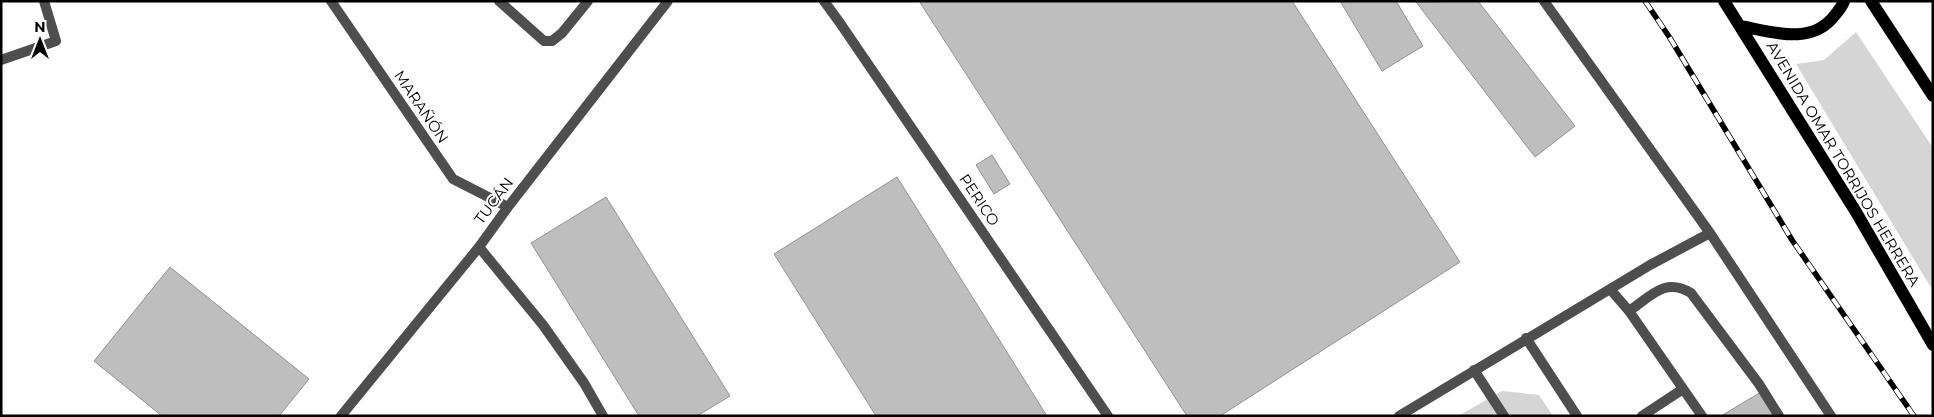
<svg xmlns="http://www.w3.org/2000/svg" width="1934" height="417" font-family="Montserrat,sans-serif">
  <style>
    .green { fill: #d5d5d5 }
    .building { fill: #bebebe; stroke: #929292 }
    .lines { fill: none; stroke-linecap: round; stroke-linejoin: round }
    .lane { stroke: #4e4e4e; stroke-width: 10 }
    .primary { stroke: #000; stroke-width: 12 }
    .rail-casing { stroke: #000; stroke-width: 5.5 }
    .rail { stroke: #fff; stroke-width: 4; stroke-dasharray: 11; stroke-linecap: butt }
    .labels { text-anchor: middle; stroke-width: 4; stroke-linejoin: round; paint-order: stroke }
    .street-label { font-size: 15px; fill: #000; stroke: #fff }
  </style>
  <rect width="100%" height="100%" fill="#fff"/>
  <path class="green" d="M 1856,32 L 1933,148 L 1933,291 L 1796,64 L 1824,60 Z
    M 1502,391 L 1539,395 L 1553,416 L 1458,416 Z"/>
  <path class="building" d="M 919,1 L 1292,1 L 1460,262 L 1220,416 L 1187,416 Z
    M 1340,1 L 1396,1 L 1423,46 L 1382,71 Z
    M 1478,1 L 1575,126 L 1535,157 L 1416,2 Z
    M 992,155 L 1010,184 L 994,194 L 976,165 Z
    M 897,177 L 1047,416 L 876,416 L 774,254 Z
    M 606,197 L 730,396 L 697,416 L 639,416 L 531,243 Z
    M 170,267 L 309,379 L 279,416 L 162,416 L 94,361 Z
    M 1761,392 L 1775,416 L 1721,416 Z"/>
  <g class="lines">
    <path class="lane" d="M 331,1 L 453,179 L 508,207
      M 499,1 L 544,41 L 552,41 L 562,33 L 588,1
      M 824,1 L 840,23 L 1108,416
      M 1544,1 L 1710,233 L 1831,416
      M 1,60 L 56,41 L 44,1
      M 479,247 L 543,325 L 584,383 L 603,416
      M 1610,289 L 1629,311 L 1702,416
      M 1629,311 C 1651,296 1665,277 1691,293 L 1759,384 L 1779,416
      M 1526,338 L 1577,416
      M 1474,370 L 1504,416
      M 341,416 L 479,247 L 508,207 L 668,1
      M 1399,416 L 1650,265 L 1710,233
      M 1642,416 L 1683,389"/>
    <path class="primary" d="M 1724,1 L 1856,212 L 1933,345
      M 1871,1 L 1933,96
      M 1740,26 C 1772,32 1812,46 1835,15 C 1839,10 1842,7 1844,1"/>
    <defs>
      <path id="rail" d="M 1645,1 L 1670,38 L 1792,240 L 1914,416"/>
    </defs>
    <use href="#rail" class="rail-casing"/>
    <use href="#rail" class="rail"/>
  </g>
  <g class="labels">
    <g class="street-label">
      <text transform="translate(421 107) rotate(56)" y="5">MARAÑÓN</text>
      <text transform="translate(1843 164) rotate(59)" y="5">AVENIDA OMAR TORRIJOS HERRERA</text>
      <text transform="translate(979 200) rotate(56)" y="5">PERICO</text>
      <text transform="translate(494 201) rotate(-53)" y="5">TUCÁN</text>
    </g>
  </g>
  <rect width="1934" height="417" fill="none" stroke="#000000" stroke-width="5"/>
  <g transform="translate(40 40)" stroke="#ffffff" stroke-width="4" paint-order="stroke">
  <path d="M0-4L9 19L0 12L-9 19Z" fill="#000000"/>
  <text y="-8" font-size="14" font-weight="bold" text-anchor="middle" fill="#000000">N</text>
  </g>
</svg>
